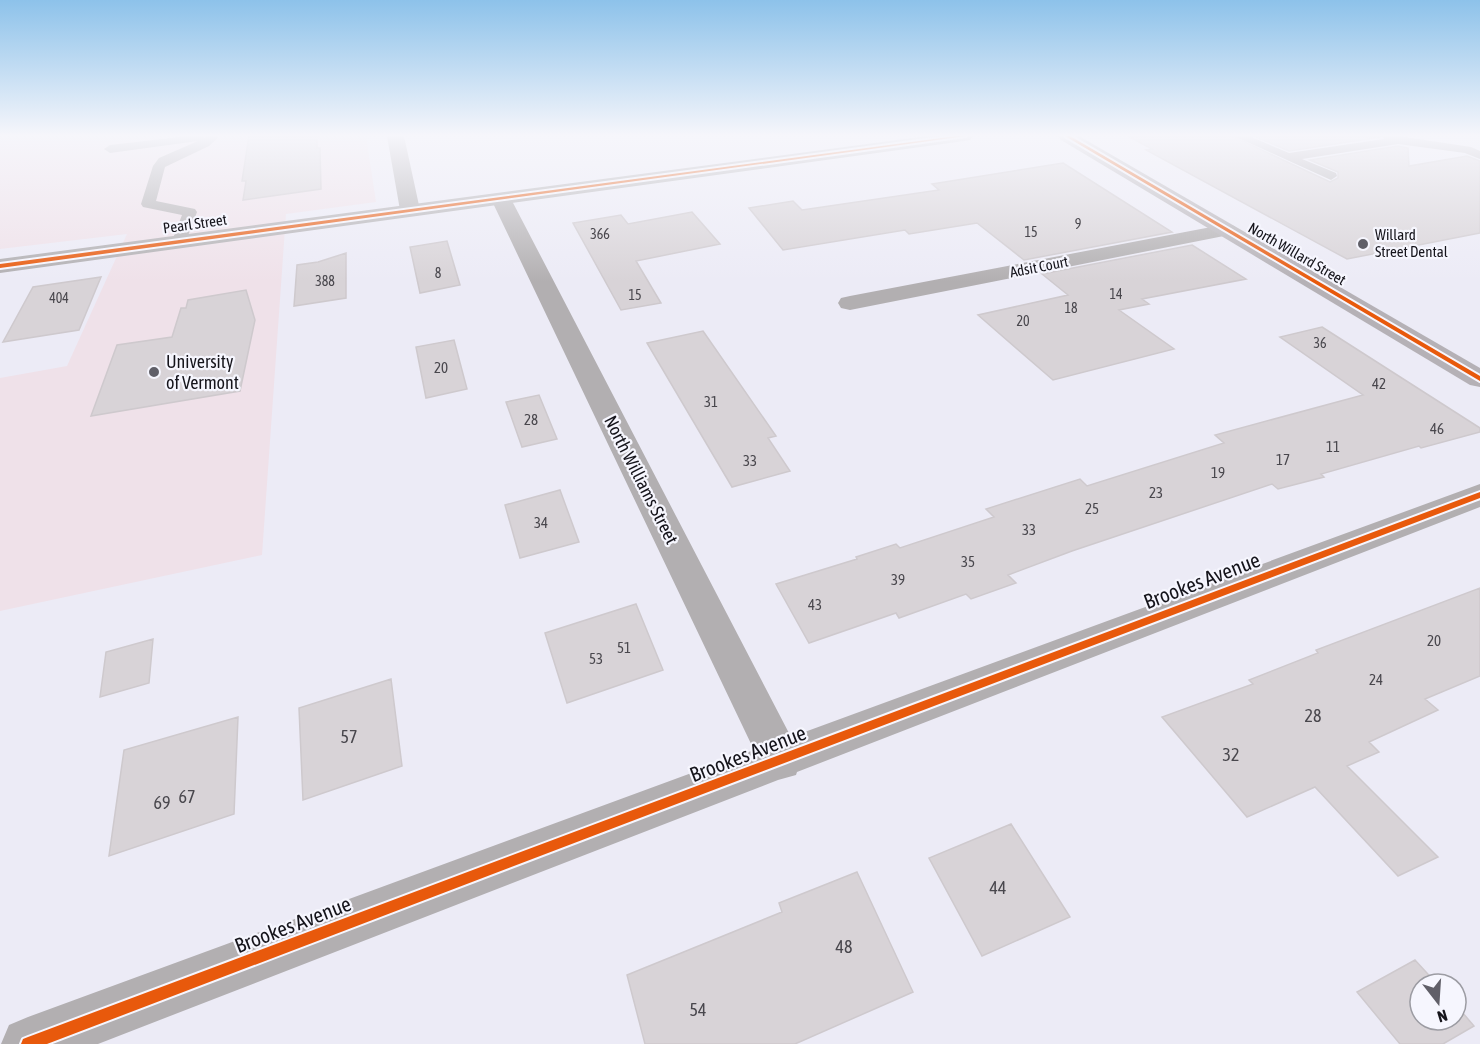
<svg xmlns="http://www.w3.org/2000/svg" width="1480" height="1044" font-family="'Asap Condensed',sans-serif">
  <style>
    .education { fill: #efe1e9 }
    .building { fill: #d8d3d7; stroke: #cec9cd; stroke-width: 1.5 }
    .lines { fill: none; stroke-linecap: round; stroke-linejoin: round }
    .service { fill: #b2afb1; fill-rule: evenodd }
    .minor { fill: #b2afb1; fill-rule: evenodd }
    .secondary { fill: #b1afb2; fill-rule: evenodd }
    .primary { fill: #b5b1b6; fill-rule: evenodd }
    .cycleway-casing { stroke: #f6f6fe; stroke-width: 4 }
    .cycleway { fill: #e8590c; fill-rule: evenodd }
    .poi-dot { fill: #605f68; stroke: #f6f6fe; stroke-width: 2 }
    .labels { text-anchor: middle; stroke-width: 4.5; stroke-linejoin: round; paint-order: stroke }
    .far-number-label { font-size: 14px; fill: #49474d }
    .far-street-label { font-size: 15px; fill: #15141b; stroke: #f6f6fe }
    .far-poi-label { font-size: 15px; fill: #15141b; stroke: #f6f6fe; text-anchor: start }
    .number-label { font-size: 15px; fill: #49474d }
    .poi-label { font-size: 18px; fill: #15141b; stroke: #f6f6fe; text-anchor: start }
    .street-label { font-size: 18px; fill: #15141b; stroke: #f6f6fe }
    .near-number-label { font-size: 18px; fill: #49474d }
    .near-street-label { font-size: 21px; fill: #15141b; stroke: #f6f6fe }
  </style>
  <rect width="100%" height="100%" fill="#ecebf6"/>
  <path class="education" d="M 0,136 L 366,136 L 376,202 L 286,214 L 262,555 L 0,611 L 0,378 L 67,366 L 127,234 L 0,249 Z"/>
  <path class="building" d="M 249,136 L 317,136 L 317,148 L 320,148 L 321,189 L 243,200 L 246,181 L 242,181 Z
    M 1128,136 L 1232,136 L 1330,182 L 1338,178 L 1338,172 L 1310,160 L 1398,146 L 1408,148 L 1409,166 L 1467,156 L 1480,161 L 1480,233 L 1347,259 L 1146,150 L 1152,149 Z
    M 1254,136 L 1380,136 L 1380,137 L 1289,151 Z
    M 1063,163 L 1172,232 L 1024,260 L 977,223 L 909,234 L 905,230 L 783,250 L 749,208 L 793,201 L 802,210 L 939,190 L 932,184 Z
    M 692,212 L 720,244 L 636,261 L 661,303 L 621,310 L 573,223 L 621,215 L 628,224 Z
    M 447,241 L 460,285 L 420,293 L 410,247 Z
    M 1192,245 L 1246,279 L 1142,299 L 1149,304 L 1119,310 L 1174,349 L 1053,380 L 978,315 L 1068,295 L 1042,274 Z
    M 346,253 L 346,298 L 294,306 L 297,265 L 318,262 Z
    M 101,277 L 79,330 L 3,342 L 33,287 Z
    M 246,290 L 255,320 L 240,391 L 91,416 L 117,345 L 172,337 L 181,308 L 186,308 L 188,300 Z
    M 1322,327 L 1480,428 L 1480,432 L 1421,448 L 1419,446 L 1321,474 L 1324,477 L 1278,489 L 1272,484 L 1072,551 L 1008,575 L 1016,583 L 971,599 L 966,594 L 899,618 L 896,613 L 809,643 L 776,584 L 857,559 L 856,557 L 896,544 L 900,548 L 994,517 L 986,509 L 1080,479 L 1087,486 L 1224,443 L 1215,435 L 1363,395 L 1280,337 Z
    M 703,331 L 776,436 L 768,438 L 790,471 L 732,487 L 647,343 Z
    M 454,340 L 467,389 L 426,398 L 416,347 Z
    M 539,395 L 557,439 L 522,447 L 506,402 Z
    M 560,490 L 579,542 L 520,558 L 505,505 Z
    M 1480,588 L 1480,676 L 1425,699 L 1438,710 L 1369,742 L 1379,752 L 1347,766 L 1438,857 L 1398,876 L 1315,787 L 1247,817 L 1162,717 L 1253,684 L 1249,680 L 1318,653 L 1316,650 Z
    M 636,604 L 663,670 L 567,703 L 545,633 Z
    M 153,639 L 149,683 L 100,697 L 106,652 Z
    M 391,679 L 402,766 L 303,800 L 299,708 Z
    M 238,717 L 234,814 L 109,856 L 124,750 Z
    M 1011,824 L 1070,917 L 982,956 L 929,858 Z
    M 857,872 L 913,992 L 795,1044 L 645,1044 L 627,975 L 782,912 L 779,903 Z
    M 1415,960 L 1437,984 L 1420,984 L 1420,1020 L 1456,1020 L 1456,1005 L 1474,1026 L 1443,1044 L 1400,1044 L 1357,992 Z"/>
  <g class="lines">
    <path class="service" d="M 188,136 L 202,136 L 204,138 L 207,136 L 219,137 L 209,146 L 165,167 L 156,201 L 195,209 L 197,212 L 186,241 L 179,245 L 172,241 L 182,215 L 143,207 L 141,204 L 153,166 L 159,158 L 198,141 L 110,153 L 104,149 L 110,145 Z
      M 1234,136 L 1249,136 L 1289,153 L 1384,139 L 1382,136 L 1398,136 L 1471,147 L 1480,151 L 1480,159 L 1465,153 L 1398,144 L 1302,159 L 1336,173 L 1337,176 L 1331,180 Z"/>
    <path class="minor" d="M 387,136 L 404,136 L 420,210 L 417,214 L 403,214 L 400,210 Z
      M 501,193 L 508,195 L 511,199 L 791,737 L 1480,484 L 1480,507 L 797,772 L 796,775 L 778,780 L 98,1044 L 1,1044 L 9,1025 L 28,1017 L 754,750 L 491,199 L 494,195 Z
      M 1227,224 L 1234,226 L 1238,230 L 1234,234 L 850,310 L 841,308 L 838,303 L 841,298 L 850,296 Z"/>
    <path class="secondary" d="M 927,136 L 973,136 L 970,140 L 964,141 L 0,273 L 0,259 Z"/>
    <path class="primary" d="M 1058,136 L 1079,136 L 1480,368 L 1480,387 L 1470,385 L 1061,140 Z"/>
    <defs>
      <path id="cycleway" d="M 956,136 L 966,136 L 0,268 L 0,264 Z
        M 1065,136 L 1070,136 L 1480,376 L 1480,381 Z
        M 1480,492 L 1480,498 L 47,1044 L 21,1044 L 23,1039 L 28,1037 Z"/>
    </defs>
    <use href="#cycleway" class="cycleway-casing"/>
    <use href="#cycleway" class="cycleway"/>
  </g>
  <linearGradient id="sky" x2="0" y2="1"><stop stop-color="#8dc2ea"/><stop offset="0.48" stop-color="#f6f6fb"/><stop offset="1" stop-color="#f6f6fb" stop-opacity="0"/></linearGradient>
  <rect width="1480" height="282" fill="url(#sky)"/>
  <g class="poi-dot">
    <circle cx="1363" cy="244" r="6"/>
    <circle cx="154" cy="372" r="6"/>
  </g>
  <g class="labels">
    <g class="far-number-label">
      <text x="1078" y="229">9</text>
      <text x="1031" y="237">15</text>
      <text x="600" y="239">366</text>
      <text x="438" y="278">8</text>
      <text x="325" y="286">388</text>
      <text x="1116" y="299">14</text>
      <text x="635" y="300">15</text>
      <text x="59" y="303">404</text>
      <text x="1071" y="313">18</text>
      <text x="1023" y="326">20</text>
      <text x="1320" y="348">36</text>
    </g>
    <g class="far-street-label">
      <text transform="translate(195 224) rotate(-8)" y="5">Pearl Street</text>
      <text transform="translate(1297 254) rotate(30)" y="5">North Willard Street</text>
      <text transform="translate(1039 267) rotate(-11)" y="5">Adsit Court</text>
    </g>
    <g class="far-poi-label">
      <text x="1375" y="240">Willard<tspan x="1375" dy="17">Street Dental</tspan></text>
    </g>
    <g class="number-label">
      <text x="441" y="373">20</text>
      <text x="1379" y="389">42</text>
      <text x="711" y="407">31</text>
      <text x="531" y="425">28</text>
      <text x="1437" y="434">46</text>
      <text x="1333" y="452">11</text>
      <text x="1283" y="465">17</text>
      <text x="750" y="466">33</text>
      <text x="1218" y="478">19</text>
      <text x="1156" y="498">23</text>
      <text x="1092" y="514">25</text>
      <text x="541" y="528">34</text>
      <text x="1029" y="535">33</text>
      <text x="968" y="567">35</text>
      <text x="898" y="585">39</text>
      <text x="815" y="610">43</text>
      <text x="1434" y="646">20</text>
      <text x="624" y="653">51</text>
      <text x="596" y="664">53</text>
      <text x="1376" y="685">24</text>
    </g>
    <g class="poi-label">
      <text x="166" y="368">University<tspan x="166" dy="21">of Vermont</tspan></text>
    </g>
    <g class="street-label">
      <text transform="translate(641 480) rotate(63)" y="6">North Williams Street</text>
    </g>
    <g class="near-number-label">
      <text x="1313" y="722">28</text>
      <text x="349" y="743">57</text>
      <text x="1231" y="761">32</text>
      <text x="187" y="803">67</text>
      <text x="162" y="809">69</text>
      <text x="998" y="894">44</text>
      <text x="844" y="953">48</text>
      <text x="698" y="1016">54</text>
    </g>
    <g class="near-street-label">
      <text transform="translate(1202 581) rotate(-21)" y="7">Brookes Avenue</text>
      <text transform="translate(748 754) rotate(-21)" y="7">Brookes Avenue</text>
      <text transform="translate(293 925) rotate(-21)" y="7">Brookes Avenue</text>
    </g>
  </g>
  <g transform="translate(1438 1002) rotate(163)"><circle r="28" fill="#f6f6fe" stroke="#9c9ca3" stroke-width="1.5"/>
  <path d="M0-4.5L10 22L0 15L-10 22Z" fill="#605f68"/>
  <text y="-9" font-size="16" font-weight="bold" text-anchor="middle" fill="#15141b">N</text>
  </g>
</svg>
